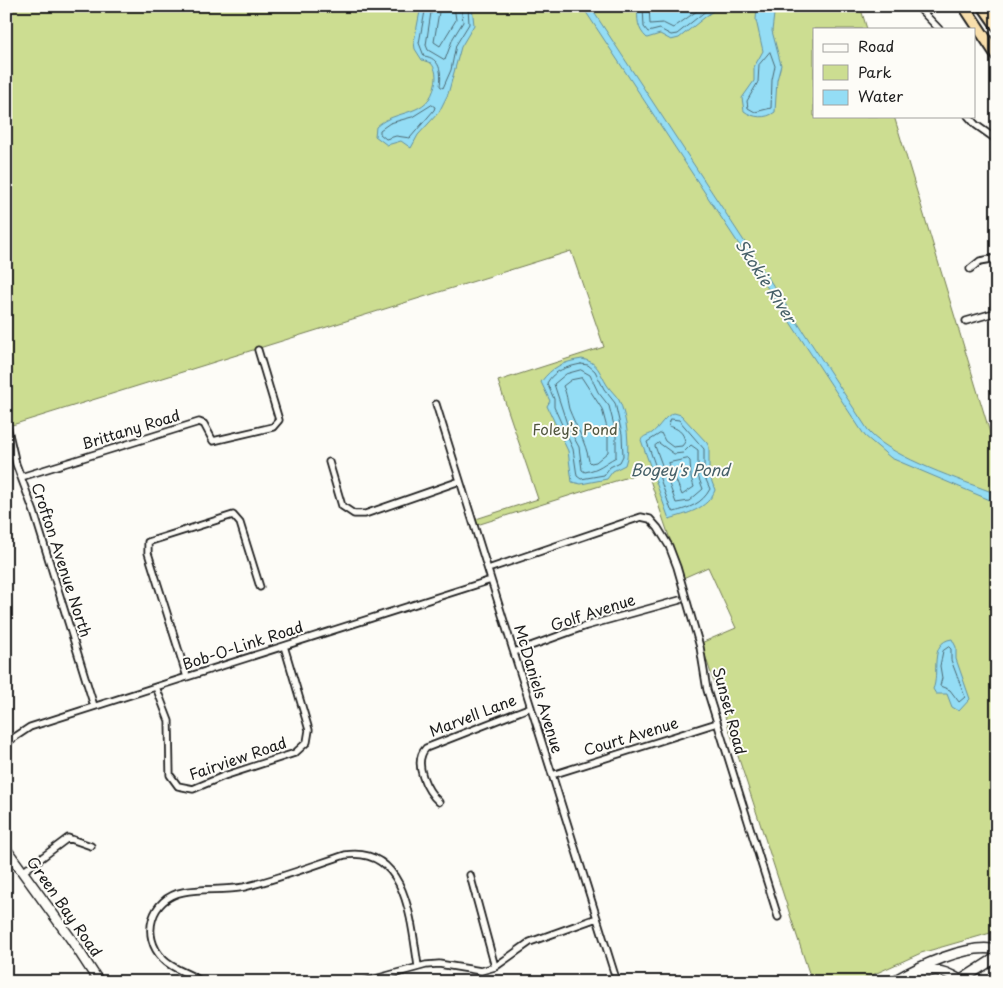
<svg xmlns="http://www.w3.org/2000/svg" width="1003" height="988" font-family="'Playpen Sans',sans-serif">
  <style>
    .green { fill: #ccdd91; stroke: #747c56 }
    .water { fill: #94ddf5; stroke: #64909e }
    .lines { fill: none; stroke-linecap: round; stroke-linejoin: round }
    .shore { stroke: #4c6973; stroke-width: 1 }
    .street-casing { stroke: #1c1c1c; stroke-width: 9 }
    .secondary-casing { stroke: #1c1c1c; stroke-width: 12 }
    .highway-casing { stroke: #1c1c1c; stroke-width: 14 }
    .street { stroke: #fdfcf7; stroke-width: 5.5 }
    .secondary { stroke: #fdfcf7; stroke-width: 9 }
    .highway { stroke: #f8deab; stroke-width: 10 }
    .labels { text-anchor: middle; stroke-width: 4; stroke-linejoin: round; paint-order: stroke }
    .street-label { font-size: 15px; fill: #1c1c1c; stroke: #fdfcf7 }
    .park-label { font-size: 15px; fill: #51563f; stroke: #fdfcf7 }
    .water-label { font-size: 16px; font-style: italic; fill: #466068; stroke: #fdfcf7 }
  </style>
  <rect width="100%" height="100%" fill="#fdfcf7"/>
  <filter id="ink" filterUnits="userSpaceOnUse"><feTurbulence type="fractalNoise" baseFrequency=".02" numOctaves="2"/><feDisplacementMap in="SourceGraphic" scale="10" xChannelSelector="R" yChannelSelector="G"/><feConvolveMatrix kernelMatrix="1 2 1 2 8 2 1 2 1" color-interpolation-filters="sRGB"/></filter>
  <g filter="url(#ink)">
    <path class="green" d="M 6,6 L 860,6 L 867,29 L 814,29 L 814,116 L 894,116 L 997,456 L 997,927 L 994,932 L 921,953 L 857,982 L 812,982 L 701,643 L 736,628 L 708,567 L 683,578 L 647,471 L 477,525 L 476,519 L 538,499 L 498,381 L 604,347 L 571,251 L 12,425 L 6,408 Z"/>
    <path class="water" d="M 421,6 L 472,6 L 474,25 L 461,47 L 448,94 L 439,112 L 418,135 L 411,148 L 401,141 L 387,145 L 375,136 L 376,127 C 396,108 429,118 435,84 C 437,77 436,69 431,63 L 422,60 L 415,49 L 414,42 Z
      M 582,6 L 589,6 L 595,14 L 870,433 C 895,459 961,480 997,494 L 997,503 L 891,458 L 865,436 Z
      M 638,6 L 719,6 L 679,38 L 671,40 L 660,34 L 647,38 C 637,29 637,19 638,6 Z
      M 757,6 L 775,6 L 772,31 L 781,65 L 777,80 L 775,112 C 766,119 753,118 744,111 L 742,98 L 754,81 L 754,67 L 763,51 L 756,20 Z
      M 582,359 C 598,362 599,372 607,385 C 611,391 616,395 619,400 C 627,416 631,450 625,465 L 613,471 L 607,479 L 581,484 L 572,482 L 568,451 L 547,406 L 550,401 L 541,382 C 552,367 563,362 582,359 Z
      M 674,413 L 681,415 L 707,443 L 709,447 L 709,474 L 715,490 C 708,509 686,514 669,519 L 641,440 C 644,435 647,436 652,433 C 660,427 664,416 674,413 Z
      M 952,639 L 956,647 L 956,659 L 970,699 L 959,711 L 952,707 L 947,694 L 936,694 L 933,689 C 940,675 928,642 952,639 Z"/>
    <g class="lines">
      <path class="shore" d="M 426,6 L 419,43 L 424,56 C 440,58 442,72 440,86 L 443,88 L 451,70 L 456,45 L 469,24 L 468,6
        M 432,6 L 426,45 L 428,50 L 445,60 L 453,38 L 463,22 L 461,6
        M 440,6 L 434,42 L 440,46 L 456,20 L 454,6
        M 643,6 L 644,27 L 648,32 L 660,29 L 671,35 L 677,34 L 712,6
        M 649,6 L 650,24 L 663,23 L 673,28 L 704,6
        M 770,52 L 775,66 L 772,80 L 771,108 L 755,112 L 748,108 L 747,101 L 758,82 L 759,65 Z
        M 432,105 L 435,107 L 434,110 L 410,138 L 396,136 L 386,139 L 380,134 L 380,130 L 390,123 L 412,117 Z
        M 581,364 L 588,365 L 595,371 L 604,389 L 615,403 L 622,434 L 623,456 L 620,462 L 610,467 L 604,475 L 581,479 L 577,476 L 573,449 L 554,407 L 554,399 L 547,383 C 554,370 567,367 581,364 Z
        M 581,370 L 590,375 L 598,392 L 609,406 L 616,433 L 616,457 C 603,464 600,469 585,472 L 582,470 L 579,447 L 568,427 L 554,384 L 566,374 Z
        M 582,378 L 602,409 L 608,432 L 608,452 L 596,462 L 591,463 L 589,461 C 586,442 576,427 569,409 C 567,401 567,394 563,386 L 571,380 Z
        M 671,419 L 679,420 L 704,449 L 704,475 L 710,489 C 702,504 689,508 674,512 L 671,510 L 647,442 L 661,433 L 665,441 L 673,447 L 682,446 L 685,442 C 684,432 677,428 669,426 Z
        M 659,443 L 674,454 L 683,453 L 691,445 L 698,450 L 698,476 L 703,489 L 689,501 L 676,503 L 655,446 Z
        M 688,459 L 690,461 L 691,477 L 694,487 L 682,495 L 669,463 Z
        M 949,647 L 951,649 L 951,660 L 965,697 L 959,702 L 950,690 L 940,686 L 942,678 L 940,666 L 943,651 Z"/>
      <defs>
        <path id="street" d="M 917,6 L 939,29
          M 968,116 L 976,125 L 997,140
          M 970,269 L 980,261 L 997,258
          M 966,321 L 997,312
          M 436,404 L 617,982
          M 6,421 L 16,464 L 34,512 L 94,706
          M 329,462 L 342,506 L 354,514 L 365,514 L 460,481
          M 21,477 L 199,422 L 204,424 L 213,441 L 273,427 L 279,420 L 258,350
          M 488,569 L 641,517 L 650,519 L 658,528 L 669,546 L 677,567 L 700,647 L 707,690 L 778,917
          M 514,652 L 586,626 L 680,600
          M 187,677 L 148,553 L 148,542 L 233,515 L 240,523 L 260,587
          M 156,687 L 169,721 L 170,775 L 178,786 L 193,789 L 224,776 L 295,753 L 307,742 L 309,730 L 284,646
          M 6,743 L 30,727 L 491,580
          M 552,775 L 717,723
          M 439,802 C 427,791 412,763 426,748 L 531,707
          M 24,871 L 68,838 L 91,846
          M 470,875 L 495,967
          M 202,982 C 190,973 173,970 163,959 C 140,936 151,898 183,892 C 203,888 224,891 244,887 C 278,879 312,866 345,855 C 407,846 411,922 418,966
          M 364,982 L 426,965 L 439,964 L 481,971 L 495,967 L 530,942 L 597,918"/>
        <path id="secondary" d="M 6,849 L 71,939 L 99,982
          M 911,977 C 933,969 939,967 960,980
          M 892,982 C 916,968 969,942 997,950
          M 958,982 L 997,957"/>
        <path id="highway" d="M 964,6 L 997,56
          M 983,6 L 997,26"/>
      </defs>
      <use href="#street" class="street-casing"/>
      <use href="#secondary" class="secondary-casing"/>
      <use href="#highway" class="highway-casing"/>
      <use href="#street" class="street"/>
      <use href="#secondary" class="secondary"/>
      <use href="#highway" class="highway"/>
    </g>
  </g>
  <g class="labels">
    <g class="street-label">
      <text transform="translate(131 430) rotate(-17)" y="5">Brittany Road</text>
      <text transform="translate(61 560) rotate(72)" y="5">Crofton Avenue North</text>
      <text transform="translate(593 613) rotate(-18)" y="5">Golf Avenue</text>
      <text transform="translate(243 646) rotate(-18)" y="5">Bob-O-Link Road</text>
      <text transform="translate(538 689) rotate(73)" y="5">McDaniels Avenue</text>
      <text transform="translate(729 711) rotate(75)" y="5">Sunset Road</text>
      <text transform="translate(473 716) rotate(-21)" y="5">Marvell Lane</text>
      <text transform="translate(631 737) rotate(-17)" y="5">Court Avenue</text>
      <text transform="translate(238 759) rotate(-19)" y="5">Fairview Road</text>
      <text transform="translate(64 907) rotate(55)" y="5">Green Bay Road</text>
    </g>
    <g class="park-label">
      <text x="575" y="435">Foley’s Pond</text>
    </g>
    <g class="water-label">
      <text transform="translate(766 281) rotate(57)" y="6">Skokie River</text>
      <text x="680" y="476">Bogey's Pond</text>
    </g>
  </g>
  <rect width="1003" height="988" fill="none" stroke="#fdfcf7" stroke-width="25"/>
  <rect x="12" y="12" width="978" height="963" fill="none" stroke="#1c1c1c" stroke-width="2" filter="url(#ink)"/>
  <rect x="813" y="28" width="162" height="90" fill="#fdfcf7" stroke="#a3a29f"/>
  <rect x="823" y="44" width="25" height="8" fill="#fdfcf7" stroke="#a3a29f"/>
  <text x="858" y="52" font-size="15" fill="#1c1c1c">Road</text>
  <rect x="823" y="65" width="25" height="15" fill="#ccdd91" stroke="#a3a29f"/>
  <text x="858" y="78" font-size="15" fill="#1c1c1c">Park</text>
  <rect x="823" y="90" width="25" height="15" fill="#94ddf5" stroke="#a3a29f"/>
  <text x="858" y="102" font-size="15" fill="#1c1c1c">Water</text>
</svg>
